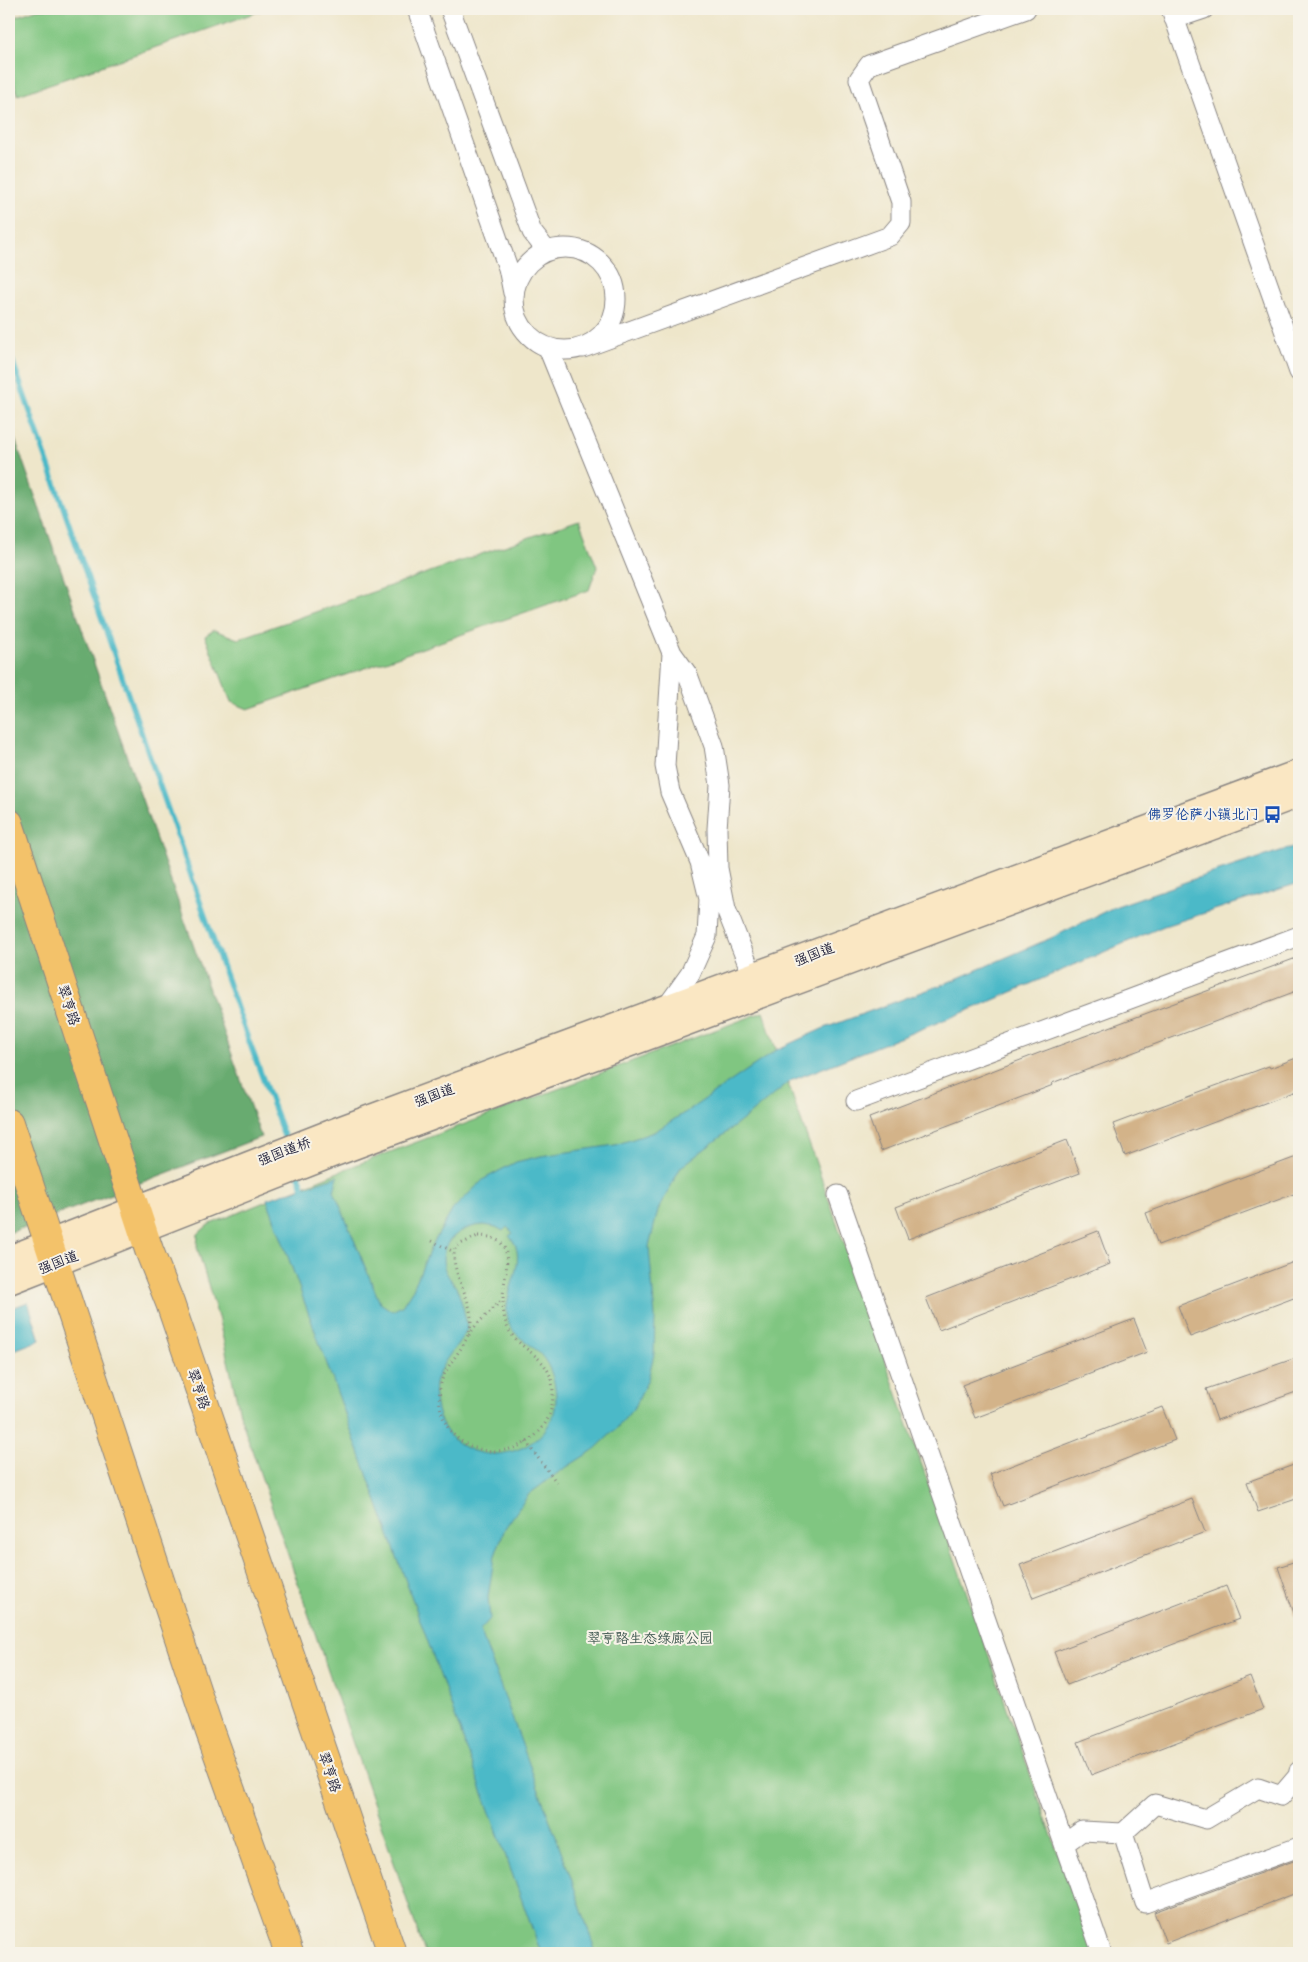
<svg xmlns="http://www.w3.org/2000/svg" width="1308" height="1962" font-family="'Shantell Sans','LXGW WenKai TC',sans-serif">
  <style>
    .green { fill: #80c681; stroke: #51745e }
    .forest { fill: #68ab6f; stroke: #456655 }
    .water { fill: #4cb9c8; stroke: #376e82; fill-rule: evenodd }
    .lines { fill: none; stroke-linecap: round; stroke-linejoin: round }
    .stream { stroke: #4cb9c8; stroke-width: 5.5 }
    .building { fill: #d3b389 }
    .minor-casing { stroke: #888482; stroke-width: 21 }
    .secondary-casing { stroke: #888482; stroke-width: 29 }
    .primary-casing { stroke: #888482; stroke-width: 30 }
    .path { stroke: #888482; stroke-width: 3; stroke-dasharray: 1 4; stroke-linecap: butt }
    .minor { stroke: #fff; stroke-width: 19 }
    .secondary { stroke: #fae7c3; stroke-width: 26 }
    .primary { stroke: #f3c26a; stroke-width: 28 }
    .labels { text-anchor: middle; stroke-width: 4; stroke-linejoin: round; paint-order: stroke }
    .transit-label { font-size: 14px; fill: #164399; stroke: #f7f3e8; text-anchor: end }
    .street-label { font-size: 14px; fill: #22223b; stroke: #f7f3e8 }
    .park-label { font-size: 14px; fill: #435b54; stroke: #f7f3e8 }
  </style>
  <rect width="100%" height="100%" fill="#f7f3e8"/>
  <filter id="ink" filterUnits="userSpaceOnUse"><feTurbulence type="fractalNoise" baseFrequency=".02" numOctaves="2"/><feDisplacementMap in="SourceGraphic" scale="10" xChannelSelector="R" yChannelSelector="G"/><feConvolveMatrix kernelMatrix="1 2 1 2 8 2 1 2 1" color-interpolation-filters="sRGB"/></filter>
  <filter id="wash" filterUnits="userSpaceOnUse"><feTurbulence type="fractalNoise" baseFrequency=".0096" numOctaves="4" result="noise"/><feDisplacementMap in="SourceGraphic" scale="20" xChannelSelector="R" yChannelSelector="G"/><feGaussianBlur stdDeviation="1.12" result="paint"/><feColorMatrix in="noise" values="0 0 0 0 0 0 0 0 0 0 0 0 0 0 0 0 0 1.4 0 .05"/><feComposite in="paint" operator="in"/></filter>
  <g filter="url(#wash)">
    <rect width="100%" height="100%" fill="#eee6ca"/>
    <path class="green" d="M 38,9 L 266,9 L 18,95 L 9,67 L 9,19 Z
      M 579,520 L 597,567 L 589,590 L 248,709 L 231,702 L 205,636 L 214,630 L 238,639 Z
      M 763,1012 L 1093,1953 L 425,1953 L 241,1418 L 219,1321 L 197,1247 L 198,1234 L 208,1225 L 353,1166 Z"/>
    <path class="forest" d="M 9,422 L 261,1137 L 9,1233 Z"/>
    <path class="water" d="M 1299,845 L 1299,883 L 1164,926 L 977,1007 L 790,1081 L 748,1116 L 681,1167 L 658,1210 L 649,1247 L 655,1317 L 654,1354 L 648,1379 L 636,1405 L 617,1428 L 595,1449 L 559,1472 L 529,1494 L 505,1528 L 494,1558 L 488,1597 L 490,1619 L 480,1630 L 571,1878 L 596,1953 L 541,1953 L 267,1199 L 338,1176 L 334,1191 L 380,1303 L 392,1311 L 402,1306 L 413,1289 L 431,1247 L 453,1209 L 484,1179 L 516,1162 L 541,1156 L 615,1145 L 654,1132 L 689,1110 L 778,1049 L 822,1029 L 949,982 L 1051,938 L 1114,907 L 1194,879 ZM 484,1225 L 496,1227 L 503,1231 L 507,1227 L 513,1233 L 509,1236 C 533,1260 498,1294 509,1323 C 514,1336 525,1340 535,1349 C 549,1361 555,1378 556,1396 C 558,1460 454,1480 437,1410 C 435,1402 433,1388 436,1380 C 442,1361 458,1346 467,1329 C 465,1314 462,1300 456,1287 C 452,1281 446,1274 444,1267 C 438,1241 462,1226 484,1225 Z
      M 28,1302 L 40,1340 L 9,1352 L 9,1309 Z"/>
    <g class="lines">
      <path class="stream" d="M 9,351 L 240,1017 L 287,1144
        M 298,1173 L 305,1193"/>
    </g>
    <g id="blocks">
      <path class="building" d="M 1299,957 L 1299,990 L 1052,1083 L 1053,1085 L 881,1151 L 869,1118 L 1039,1053 Z
        M 1299,1057 L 1299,1090 L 1125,1156 L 1113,1124 L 1269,1066 L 1270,1068 Z
        M 1067,1140 L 1080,1173 L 908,1239 L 896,1207 Z
        M 1299,1156 L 1299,1192 L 1158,1245 L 1146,1213 Z
        M 1098,1231 L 1110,1264 L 939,1330 L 926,1298 Z
        M 1299,1260 L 1299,1296 L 1190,1337 L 1178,1306 Z
        M 1134,1319 L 1147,1352 L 975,1418 L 962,1385 Z
        M 1299,1357 L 1299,1391 L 1217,1420 L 1206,1389 Z
        M 1162,1407 L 1175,1440 L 1003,1506 L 990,1474 Z
        M 1299,1463 L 1299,1498 L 1258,1512 L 1247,1482 Z
        M 1192,1499 L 1205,1532 L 1033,1598 L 1020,1565 Z
        M 1299,1560 L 1299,1621 L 1297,1622 L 1278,1567 Z
        M 1226,1586 L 1239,1619 L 1067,1685 L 1054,1652 Z
        M 1250,1676 L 1263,1709 L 1091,1775 L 1078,1742 Z
        M 1299,1859 L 1299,1892 L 1166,1943 L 1154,1912 Z"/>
    </g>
  </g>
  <g filter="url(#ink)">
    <use href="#blocks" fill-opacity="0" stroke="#888482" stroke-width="1"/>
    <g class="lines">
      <defs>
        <path id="minor" d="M 417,9 L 508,268 L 513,293
          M 450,9 L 532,232 L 547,251
          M 1171,9 L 1299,372
          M 1174,19 L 1204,9
          M514 299a51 51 0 1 1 102 0a51 51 0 1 1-102 0Z
          M 548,348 L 672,653 L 665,766 L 670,792 L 700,862 L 709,899 L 707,936 L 690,974 L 665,1009
          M 583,348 L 890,236 L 901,223 L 901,202 L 859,79 L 869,65 L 1026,9
          M 672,653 L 688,675 L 714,746 L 720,785 L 717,829 L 718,868 L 726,909 L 753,977 L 755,988
          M 856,1101 L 1299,936
          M 838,1195 L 1102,1953
          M 1299,1771 L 1298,1776 L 1281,1796 L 1258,1788 L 1206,1819 L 1155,1804 L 1123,1833 L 1145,1903 L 1299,1847
          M 1064,1844 L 1082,1831 L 1123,1833"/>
        <path id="secondary" d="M 9,1259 L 328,1134 L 1299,773
          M 9,1281 L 332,1154 L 1299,794"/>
        <path id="primary" d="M 9,823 L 149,1250 L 170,1303 L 392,1953
          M 9,1123 L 210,1732 L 289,1953"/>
      </defs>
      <use href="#minor" class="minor-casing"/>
      <use href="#secondary" class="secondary-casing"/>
      <use href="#primary" class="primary-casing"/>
      <path class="path" d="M 478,1236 C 521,1236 503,1273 503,1299 C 503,1310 504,1323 510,1332 C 526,1355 552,1357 553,1392 C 554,1464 449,1472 440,1405 C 434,1364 471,1353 471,1319 C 471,1295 447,1268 456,1246 Z
        M 432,1241 L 454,1252
        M 469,1335 L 476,1325 L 503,1299
        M 526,1442 L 557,1483"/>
      <use href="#minor" class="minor"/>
      <use href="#secondary" class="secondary"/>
      <use href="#primary" class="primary"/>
    </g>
  </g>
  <defs>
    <symbol id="bus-bare" viewBox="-9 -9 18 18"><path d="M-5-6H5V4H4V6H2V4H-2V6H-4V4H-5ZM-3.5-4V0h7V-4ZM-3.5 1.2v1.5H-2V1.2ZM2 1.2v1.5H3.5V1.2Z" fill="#1a4fb4" stroke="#f7f3e8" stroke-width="2.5" paint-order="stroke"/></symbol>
  </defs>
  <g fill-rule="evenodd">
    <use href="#bus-bare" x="1260" y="802" width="25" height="25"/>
  </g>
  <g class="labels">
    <g class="transit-label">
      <text x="1259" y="819">佛罗伦萨小镇北门</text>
    </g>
    <g class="street-label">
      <text transform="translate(814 954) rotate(-21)" y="5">强国道</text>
      <text transform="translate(69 1005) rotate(72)" y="5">翠亨路</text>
      <text transform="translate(434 1095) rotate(-20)" y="5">强国道</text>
      <text transform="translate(284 1151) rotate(-21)" y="5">强国道桥</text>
      <text transform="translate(58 1262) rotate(-21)" y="5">强国道</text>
      <text transform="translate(199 1389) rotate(71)" y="5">翠亨路</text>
      <text transform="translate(330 1772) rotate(71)" y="5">翠亨路</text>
    </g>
    <g class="park-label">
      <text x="650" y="1643">翠亨路生态绿廊公园</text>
    </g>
  </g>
  <rect width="1308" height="1962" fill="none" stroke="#f7f3e8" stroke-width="30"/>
</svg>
